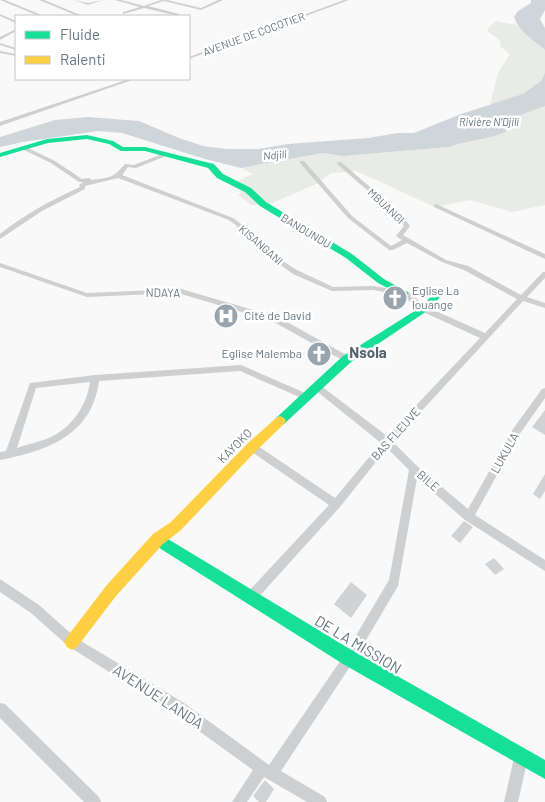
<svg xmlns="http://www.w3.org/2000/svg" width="545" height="802" font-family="Barlow,sans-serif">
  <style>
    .green { fill: #e8ebe6 }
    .water { fill: #ced6d9 }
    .building { fill: #d0d2d3 }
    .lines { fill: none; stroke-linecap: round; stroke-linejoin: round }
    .street { fill: #cecfd0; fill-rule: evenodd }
    .fast { fill: #16e098; fill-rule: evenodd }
    .slow { fill: #ffcf43; fill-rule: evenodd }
    .labels { text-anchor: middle; stroke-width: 5; stroke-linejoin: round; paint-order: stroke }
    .far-street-label { font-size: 11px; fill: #657683; stroke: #fff }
    .far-water-label { font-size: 11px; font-style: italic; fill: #60757c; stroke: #fff }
    .poi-label { font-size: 12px; fill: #657683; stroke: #fff; text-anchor: start }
    .street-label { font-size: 12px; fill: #657683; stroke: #fff }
    .quarter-label { font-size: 15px; font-weight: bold; fill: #57646e; stroke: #fff }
    .near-street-label { font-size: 15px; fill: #657683; stroke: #fff }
  </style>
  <rect width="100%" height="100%" fill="#f9f9f9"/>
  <path class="green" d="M 496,21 L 517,25 L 527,36 L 545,50 C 545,57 545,67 545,74 C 538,94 507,100 490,105 L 498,73 L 510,54 L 500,46 L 500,40 L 487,31 L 490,26 Z
    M 545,106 L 545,205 L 512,212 L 470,200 L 435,207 L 356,171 L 331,173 L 316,184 L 268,205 L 251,205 L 238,195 L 242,192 L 230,184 L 253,174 L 241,168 L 323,153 L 343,156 L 449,147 L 461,143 L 487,138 L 512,128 L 508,119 Z"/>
  <path class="water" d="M 531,0 L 545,0 L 545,10 L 540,19 L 545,28 L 545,50 C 533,40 519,32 514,17 L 518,11 L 531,3 Z
    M 545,73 L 545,106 L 509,119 L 513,128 C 493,140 470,139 449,147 L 343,156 L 323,153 L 241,168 L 205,159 L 122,133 L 98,131 L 23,142 L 0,147 L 0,137 L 55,120 L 88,117 L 139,121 L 179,138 L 203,146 L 227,149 L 258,149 L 288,144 L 368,138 L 398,133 L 414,133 L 461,114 L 523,94 L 541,81 Z"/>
  <path class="building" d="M 225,309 L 236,316 L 228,323 L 216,316 Z
    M 316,347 L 328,354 L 319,363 L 307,356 Z
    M 545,410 L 545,435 L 532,427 Z
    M 545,474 L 545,491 L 540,499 L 533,494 Z
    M 464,521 L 473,527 L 460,543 L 451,536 Z
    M 494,558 L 504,569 L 495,575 L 485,564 Z
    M 351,582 L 367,595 L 351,618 L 334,604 Z
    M 265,780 L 274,789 L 266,802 L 259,802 L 253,796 Z"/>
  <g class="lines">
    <path class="street" d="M 0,0 L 5,0 L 44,16 L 39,16 Z
      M 39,0 L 44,0 L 83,16 L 78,16 Z
      M 74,0 L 88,3 L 103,0 L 88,5 Z
      M 115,0 L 121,0 L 144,6 L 161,0 L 167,0 L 201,8 L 218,0 L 223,0 L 201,10 L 164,1 L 148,6 L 179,14 L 178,16 L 144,8 L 123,14 L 123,12 L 140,7 Z
      M 344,0 L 349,0 L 189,59 L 189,57 Z
      M 0,14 L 16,21 L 16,23 L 0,16 Z
      M 16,29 L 16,31 L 0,40 L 0,37 Z
      M 0,43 L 16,48 L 16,50 L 0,45 Z
      M 0,51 L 16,54 L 16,56 L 0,53 Z
      M 129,79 L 135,79 L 0,126 L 0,122 Z
      M 24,148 L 28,148 L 55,161 L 82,179 L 89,178 L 92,180 C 111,177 112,179 125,164 L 134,165 L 162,154 L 166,154 L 166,156 L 136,168 L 128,167 L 122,175 L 233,218 L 262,240 L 279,259 L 297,270 L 333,287 L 373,286 L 407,291 L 427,307 L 485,333 L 517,299 L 464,270 L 442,262 L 407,243 L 393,250 L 389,250 L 348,218 L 300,163 L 300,161 L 304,161 L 352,216 L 391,246 L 402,240 L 396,236 L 404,226 L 397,216 L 337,164 L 337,162 L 341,162 L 401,214 L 410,226 L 403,235 L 446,260 L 468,266 L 521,295 L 543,272 L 545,272 L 545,278 L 527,297 L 545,303 L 545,308 L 523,301 L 393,442 L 417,466 L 468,509 L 513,429 L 542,389 L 545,388 L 545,398 L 519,435 L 475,515 L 545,560 L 545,571 L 465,520 L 417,478 L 398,586 L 353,662 L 281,771 L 325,797 L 327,802 L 307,802 L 264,777 L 247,802 L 232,802 L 253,770 L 174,713 L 68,646 L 31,613 L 0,592 L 0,579 L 39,605 L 76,638 L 184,703 L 269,765 L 345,654 L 389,580 L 409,470 L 387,448 L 340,507 L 255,601 L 251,603 L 247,601 L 245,597 L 247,593 L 329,505 L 249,450 L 247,447 L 249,444 L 252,443 L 255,444 L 335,498 L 381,443 L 314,389 L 313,387 L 314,385 L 320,385 L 387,436 L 480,338 L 421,311 L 402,295 L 373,290 L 332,291 L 293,274 L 275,261 L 258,242 L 229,220 L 118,178 L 85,186 L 85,189 L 42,211 L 0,239 L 0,234 C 24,215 51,200 80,187 L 79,185 L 83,182 L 79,182 L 51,163 L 24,150 Z
      M 436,204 L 545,254 L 545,259 L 434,207 L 434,205 Z
      M 0,263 L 87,293 L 181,289 L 278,317 L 350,357 L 351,359 L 347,362 L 344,361 L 272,321 L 178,293 L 87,297 L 0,267 Z
      M 241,365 L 310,395 L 311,397 L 310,399 L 304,399 L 240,371 L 99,381 C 92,436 46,451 0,460 L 0,452 L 6,451 L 30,383 L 95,375 ZM 90,382 C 87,405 72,427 51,437 C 40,442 28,444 17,448 L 36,388 Z
      M 0,703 L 5,704 L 99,797 L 101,802 L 84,802 L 0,718 Z
      M 521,751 L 526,753 L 528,758 L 518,802 L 504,802 L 514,758 L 516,753 Z"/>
    <path class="fast" d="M 87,135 L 113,141 L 123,147 L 145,147 L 214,164 L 223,174 L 251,188 L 266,202 L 352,254 L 384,279 L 409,293 L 404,296 L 401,295 L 378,283 L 346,258 L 260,206 L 245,192 L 217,178 L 208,168 L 145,151 L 121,151 L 109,144 L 87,139 L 48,143 L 0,157 L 0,153 L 47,139 Z
      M 439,290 L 444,293 L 427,311 L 351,362 L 284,424 L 276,424 L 274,421 L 276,418 L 343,356 L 421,307 L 436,291 Z
      M 158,533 L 355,652 L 545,760 L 545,779 L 343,664 L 153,544 L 151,539 L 153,534 Z"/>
    <path class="slow" d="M 280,416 L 284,418 L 286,421 L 284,424 L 256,451 L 181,530 L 163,544 L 116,596 L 77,647 L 72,650 L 67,647 L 64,642 L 67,637 L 106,586 L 153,534 L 171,522 L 248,443 L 276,418 Z"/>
  </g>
  <defs>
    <symbol id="church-disc" viewBox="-11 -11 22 22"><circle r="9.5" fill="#99a4ac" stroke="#fff"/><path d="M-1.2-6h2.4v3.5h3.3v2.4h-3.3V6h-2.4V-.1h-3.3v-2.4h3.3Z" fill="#fff"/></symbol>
    <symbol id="hospital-disc" viewBox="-11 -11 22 22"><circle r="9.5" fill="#99a4ac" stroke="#fff"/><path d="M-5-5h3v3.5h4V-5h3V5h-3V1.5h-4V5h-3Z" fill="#fff"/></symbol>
  </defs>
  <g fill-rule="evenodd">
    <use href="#church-disc" x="381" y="284" width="28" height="28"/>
    <use href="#hospital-disc" x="212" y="302" width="28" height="28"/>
    <use href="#church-disc" x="305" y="340" width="28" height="28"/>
  </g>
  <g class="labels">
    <g class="far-street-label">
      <text transform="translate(254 34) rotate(-20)" y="4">AVENUE DE COCOTIER</text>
      <text transform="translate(386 206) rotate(43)" y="4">MBUANGI</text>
      <text transform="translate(306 231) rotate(31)" y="4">BANDUNDU</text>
      <text transform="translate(261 245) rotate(41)" y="4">KISANGANI</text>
    </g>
    <g class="far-water-label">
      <text x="489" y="126">Rivière N'Djili</text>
      <text transform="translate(275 155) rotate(-5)" y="4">Ndjili</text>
    </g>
    <g class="poi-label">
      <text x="412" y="295">Eglise La<tspan x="412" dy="14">louange</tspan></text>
      <text x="244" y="320">Cité de David</text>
      <text x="302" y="358" text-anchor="end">Eglise Malemba</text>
    </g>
    <g class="street-label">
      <text transform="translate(163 293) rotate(1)" y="4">NDAYA</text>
      <text transform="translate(396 434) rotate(-48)" y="4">BAS FLEUVE</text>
      <text transform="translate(235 446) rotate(-45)" y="4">KAYOKO</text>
      <text transform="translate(505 453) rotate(-61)" y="4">LUKULA</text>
      <text transform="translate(428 481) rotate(41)" y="4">BILE</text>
    </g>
    <g class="quarter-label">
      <text x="368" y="358">Nsola</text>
    </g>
    <g class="near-street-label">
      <text transform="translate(358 645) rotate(31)" y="5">DE LA MISSION</text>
      <text transform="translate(158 697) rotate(33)" y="5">AVENUE LANDA</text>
    </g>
  </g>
  <rect x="15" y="15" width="175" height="65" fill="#ffffff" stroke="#c1c8cd"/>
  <rect x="25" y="31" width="25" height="8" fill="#16e098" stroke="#c1c8cd"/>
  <text x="60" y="40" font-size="15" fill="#657683">Fluide</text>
  <rect x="25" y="56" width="25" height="8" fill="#ffcf43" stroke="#c1c8cd"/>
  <text x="60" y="65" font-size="15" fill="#657683">Ralenti</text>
</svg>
